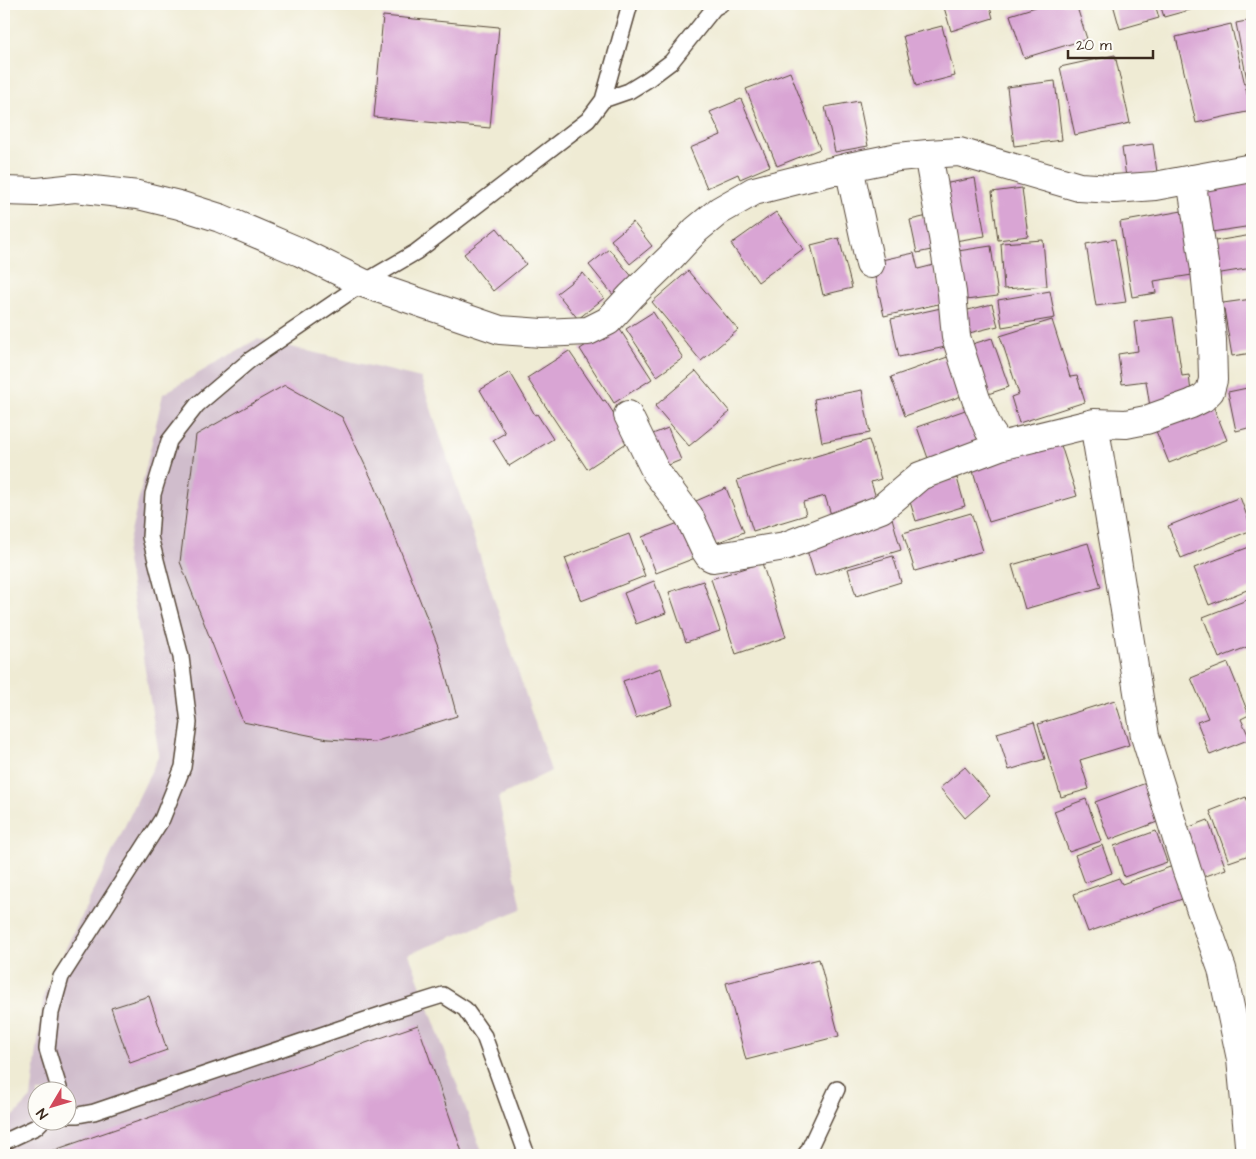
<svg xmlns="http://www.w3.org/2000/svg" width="1256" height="1159" font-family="'Architects Daughter',sans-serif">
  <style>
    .industrial { fill: #d0bdcc; fill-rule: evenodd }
    .building { fill: #d9a5d4 }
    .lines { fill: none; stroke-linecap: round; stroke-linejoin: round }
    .service-casing { stroke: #564739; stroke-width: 18 }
    .minor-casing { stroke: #564739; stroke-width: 30 }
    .service { stroke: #fff; stroke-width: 15 }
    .minor { stroke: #fff; stroke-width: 28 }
  </style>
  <rect width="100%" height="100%" fill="#fdfcf7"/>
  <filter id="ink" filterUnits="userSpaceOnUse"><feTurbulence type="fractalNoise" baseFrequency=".02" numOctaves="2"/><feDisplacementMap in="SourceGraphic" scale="10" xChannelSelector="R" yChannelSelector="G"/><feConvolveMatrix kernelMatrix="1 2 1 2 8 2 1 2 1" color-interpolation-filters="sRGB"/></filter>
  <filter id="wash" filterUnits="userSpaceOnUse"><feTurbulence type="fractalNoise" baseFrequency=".0096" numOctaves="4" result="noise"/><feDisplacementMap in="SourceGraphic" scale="20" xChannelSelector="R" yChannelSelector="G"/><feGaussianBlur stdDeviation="1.12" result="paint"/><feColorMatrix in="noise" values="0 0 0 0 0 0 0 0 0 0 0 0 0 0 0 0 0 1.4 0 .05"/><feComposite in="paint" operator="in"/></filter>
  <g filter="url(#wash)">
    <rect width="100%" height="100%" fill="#efebd4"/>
    <path class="industrial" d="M 257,339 L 421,378 L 551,771 L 498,797 L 522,909 L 409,954 L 483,1155 L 4,1155 L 4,1126 L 31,1098 L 44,994 L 159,755 L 126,554 L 163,394 ZM 38,1092 L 68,1092 L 68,1122 L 38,1122 Z"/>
    <g id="blocks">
      <path class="building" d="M 943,4 L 989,4 L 993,18 L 951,31 Z
        M 1045,4 L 1076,4 L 1087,39 L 1024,58 L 1010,15 Z
        M 1113,4 L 1155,4 L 1159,18 L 1120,29 Z
        M 1160,4 L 1211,4 L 1164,17 Z
        M 383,16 L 499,27 L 490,128 L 374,117 Z
        M 1252,20 L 1252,101 L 1251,101 L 1236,23 Z
        M 1231,24 L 1251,111 L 1196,123 L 1176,37 Z
        M 942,26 L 955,76 L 916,86 L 903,36 Z
        M 1115,55 L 1130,123 L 1075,135 L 1060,67 Z
        M 790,72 L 820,149 L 777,166 L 746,89 Z
        M 1055,81 L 1062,140 L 1014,146 L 1007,87 Z
        M 741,99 L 770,166 L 740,179 L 738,174 L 707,188 L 690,148 L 721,135 L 710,112 Z
        M 859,101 L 868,146 L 835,152 L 825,107 Z
        M 1153,144 L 1157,172 L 1126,177 L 1122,148 Z
        M 975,178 L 985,236 L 949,242 L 938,185 Z
        M 1248,182 L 1252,205 L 1252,226 L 1205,233 L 1198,190 Z
        M 1022,188 L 1028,236 L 998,240 L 992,192 Z
        M 1182,211 L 1192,275 L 1154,281 L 1156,293 L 1132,297 L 1120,222 Z
        M 776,212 L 803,249 L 758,282 L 731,244 Z
        M 928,216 L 936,249 L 917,253 L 910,220 Z
        M 633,222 L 652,246 L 630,264 L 611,240 Z
        M 497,228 L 526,264 L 493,291 L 464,254 Z
        M 1252,235 L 1252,268 L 1215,274 L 1209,242 Z
        M 839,238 L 852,288 L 823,295 L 811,245 Z
        M 1115,239 L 1126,302 L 1096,306 L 1086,244 Z
        M 1043,240 L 1047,286 L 1004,289 L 1001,243 Z
        M 991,246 L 998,296 L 958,301 L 951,252 Z
        M 609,249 L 634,279 L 614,296 L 589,265 Z
        M 914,253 L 918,269 L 934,265 L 943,303 L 884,316 L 872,262 Z
        M 688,271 L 738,330 L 701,361 L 652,302 Z
        M 583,273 L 604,298 L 578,319 L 557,293 Z
        M 1050,291 L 1055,318 L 1002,327 L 998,300 Z
        M 1252,299 L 1252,353 L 1232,356 L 1223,303 Z
        M 992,304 L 998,326 L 965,334 L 960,312 Z
        M 941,308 L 950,346 L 899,357 L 891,319 Z
        M 653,312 L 683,358 L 657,376 L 626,329 Z
        M 1173,317 L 1182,376 L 1189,375 L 1192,402 L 1150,407 L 1146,381 L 1122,384 L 1118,354 L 1138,351 L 1134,322 Z
        M 1052,320 L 1070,377 L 1077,376 L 1085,402 L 1019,423 L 1011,397 L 1019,394 L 1000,336 Z
        M 617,325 L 652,379 L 614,403 L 580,349 Z
        M 992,338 L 1009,387 L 982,396 L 966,346 Z
        M 569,351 L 603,401 L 605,400 L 631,440 L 587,469 L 527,378 Z
        M 956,354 L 970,393 L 905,416 L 891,377 Z
        M 696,371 L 730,412 L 689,446 L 655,406 Z
        M 510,372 L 535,415 L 537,414 L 553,439 L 509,466 L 493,440 L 505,433 L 480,390 Z
        M 285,385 L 342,417 L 375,486 L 438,646 L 457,716 L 374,742 L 328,739 L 243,722 L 180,562 L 196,435 Z
        M 1252,387 L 1252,427 L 1236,431 L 1228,392 Z
        M 862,390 L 870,433 L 822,442 L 814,399 Z
        M 1212,403 L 1227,440 L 1169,463 L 1154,426 Z
        M 971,408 L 984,445 L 930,464 L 917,427 Z
        M 668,428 L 681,460 L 659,469 L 645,437 Z
        M 869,440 L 881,479 L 871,482 L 879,507 L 833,521 L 825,496 L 803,502 L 806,515 L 753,531 L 737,480 Z
        M 1060,442 L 1077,496 L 989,522 L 972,468 Z
        M 957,478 L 965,506 L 916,521 L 907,492 Z
        M 726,488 L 744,532 L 706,547 L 689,504 Z
        M 1240,497 L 1252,530 L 1181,558 L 1168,526 Z
        M 971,513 L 983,551 L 915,571 L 903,533 Z
        M 892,518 L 901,550 L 815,576 L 805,544 Z
        M 681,522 L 695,558 L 656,573 L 642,537 Z
        M 629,534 L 645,576 L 581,601 L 565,558 Z
        M 1088,543 L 1101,587 L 1025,609 L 1012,565 Z
        M 1252,546 L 1252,588 L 1209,605 L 1194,568 Z
        M 893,556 L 901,582 L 856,596 L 848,569 Z
        M 762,563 L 786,637 L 736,654 L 711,579 Z
        M 654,581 L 666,613 L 636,624 L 624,593 Z
        M 703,581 L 720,631 L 686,642 L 669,592 Z
        M 1252,598 L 1252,645 L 1219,658 L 1203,617 Z
        M 1228,663 L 1249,715 L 1241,719 L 1250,739 L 1210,755 L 1197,722 L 1208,718 L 1191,678 Z
        M 661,668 L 673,705 L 636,718 L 623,681 Z
        M 1115,700 L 1129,745 L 1080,760 L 1089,789 L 1061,797 L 1038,724 Z
        M 1034,722 L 1045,759 L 1009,770 L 997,733 Z
        M 965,767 L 990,796 L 965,818 L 940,788 Z
        M 1146,783 L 1160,821 L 1109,840 L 1095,802 Z
        M 1246,797 L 1252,814 L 1252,854 L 1229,862 L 1210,811 Z
        M 1086,799 L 1101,841 L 1069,852 L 1054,811 Z
        M 1208,820 L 1226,869 L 1197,879 L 1179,831 Z
        M 1156,831 L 1167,862 L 1124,877 L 1114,846 Z
        M 1102,845 L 1112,873 L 1085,883 L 1075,855 Z
        M 1173,866 L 1185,898 L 1088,932 L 1074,894 L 1119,878 L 1122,884 Z
        M 819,959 L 839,1036 L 746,1060 L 726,983 Z
        M 149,996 L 167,1050 L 130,1063 L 111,1008 Z
        M 418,1025 L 463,1155 L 40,1155 Z"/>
    </g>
  </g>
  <g filter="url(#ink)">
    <use href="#blocks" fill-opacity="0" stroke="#564739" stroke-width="1"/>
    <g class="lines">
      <defs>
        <path id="service" d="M 603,100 L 629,91 L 647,80 L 671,62 L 714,8 L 721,4
          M 58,1092 L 59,1088 L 47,1049 L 51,1013 L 61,977 L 162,819 L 183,767 L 189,723 L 181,657 L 150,537 L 153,494 L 169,441 L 197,405 L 250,360 L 363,283 L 416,252 L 588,120 L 603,100 L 630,4
          M 68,1115 L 78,1115 L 94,1112 L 389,1012 L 443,995 L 465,1009 L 484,1036 L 527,1155
          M 4,1142 L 36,1127 L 41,1122
          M 805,1155 L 808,1151 L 837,1089"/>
        <path id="minor" d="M 928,154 L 943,237 L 952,293 L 956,337 L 976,399 L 989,430 L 1000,446
          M 849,167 L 870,264
          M 4,191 L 38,192 L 75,188 L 138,195 L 179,205 L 220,218 L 300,252 L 363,283 L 500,330 L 542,333 L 588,331 L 608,321 L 631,296 L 670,258 L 696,230 L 719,211 L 754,191 L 849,167 L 898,157 L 928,154 L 959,152 L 1079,187 L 1114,189 L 1155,186 L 1252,168
          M 628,415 L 656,472 L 689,516 L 705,550 L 709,556 L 713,558 L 785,546 L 881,509 L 920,476 L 1000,446 L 1094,423 L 1126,424 L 1146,420 L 1191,404 L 1203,398 L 1210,391 L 1213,380 L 1212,340 L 1205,270 L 1191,179
          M 1094,423 L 1111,526 L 1116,554 L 1145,736 L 1187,871 L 1222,969 L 1241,1059 L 1250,1155"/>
      </defs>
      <use href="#service" class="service-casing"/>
      <use href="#minor" class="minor-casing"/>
      <use href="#service" class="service"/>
      <use href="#minor" class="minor"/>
    </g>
  </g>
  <rect width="1256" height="1159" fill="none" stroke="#fdfcf7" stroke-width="20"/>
  <g transform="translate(52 1106) rotate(232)"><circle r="24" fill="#fdfcf7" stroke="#afa8a0"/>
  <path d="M0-4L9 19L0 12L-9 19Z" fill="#d1495b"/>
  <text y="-8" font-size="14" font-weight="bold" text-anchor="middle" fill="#3b2a1e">N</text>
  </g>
  <path d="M1068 50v8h85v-8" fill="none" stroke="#3b2a1e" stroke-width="2.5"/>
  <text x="1076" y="50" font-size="15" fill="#3b2a1e" stroke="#fdfcf7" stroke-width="4" paint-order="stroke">20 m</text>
</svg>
